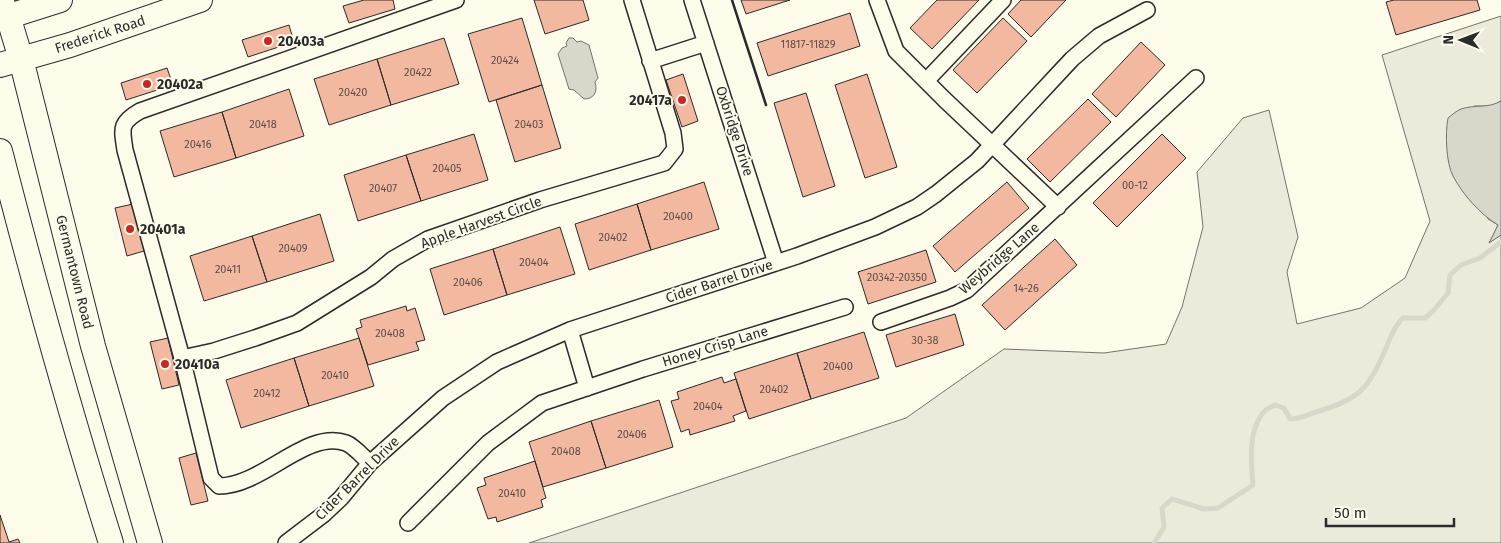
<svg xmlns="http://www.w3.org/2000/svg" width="1501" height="543" font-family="'Fira Sans',sans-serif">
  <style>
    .green { fill: #ecebdb; stroke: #74746e }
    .water { fill: #d8d7c9; stroke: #74746e }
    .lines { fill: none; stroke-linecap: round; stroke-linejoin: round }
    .stream { stroke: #d8d7c9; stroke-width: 5 }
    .building { fill: #f2b8a0; stroke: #2b2b2b }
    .street-casing { stroke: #2b2b2b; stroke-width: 18 }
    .secondary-casing { stroke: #2b2b2b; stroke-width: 24 }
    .primary-casing { stroke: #2b2b2b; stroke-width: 26 }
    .street { stroke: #fdfbea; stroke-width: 15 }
    .secondary { stroke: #fdfbea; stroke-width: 21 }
    .primary { stroke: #fdfbea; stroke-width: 24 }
    .wall { stroke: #2b2b2b; stroke-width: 2.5 }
    .poi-dot { fill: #c62828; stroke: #fdfbea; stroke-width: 2 }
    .labels { text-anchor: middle; stroke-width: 4; stroke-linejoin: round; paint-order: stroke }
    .number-label { font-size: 11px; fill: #5d4e48 }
    .street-label { font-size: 14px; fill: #2b2b2b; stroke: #fdfbea }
    .poi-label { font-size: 14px; font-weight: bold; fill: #2b2b2b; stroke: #fdfbea; text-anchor: start }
  </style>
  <rect width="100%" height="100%" fill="#fdfbea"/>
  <path class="green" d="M 1501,16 L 1501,101 L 1492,106 L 1474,106 L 1488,219 L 1498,225 L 1490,242 L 1501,235 L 1501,543 L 529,543 L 906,418 L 1004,349 L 1104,353 L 1166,344 L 1182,307 L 1203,227 L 1197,172 L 1243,118 L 1269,110 L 1298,237 L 1287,272 L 1297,324 L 1361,308 L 1405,278 L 1430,221 L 1382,55 Z"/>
  <path class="water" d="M 569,38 L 573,38 L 577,42 L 581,41 L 589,45 L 598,78 L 595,82 C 598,92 594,99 584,99 L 574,90 L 569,89 L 558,54 L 562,48 L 567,46 L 566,43 Z
    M 1501,101 L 1501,235 L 1489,243 L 1498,225 C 1480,214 1463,195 1453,176 C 1446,163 1445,133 1448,118 C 1452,115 1456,111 1461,109 C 1476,104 1487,109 1501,101 Z"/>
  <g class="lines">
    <path class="stream" d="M 1154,543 L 1164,527 L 1162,508 L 1172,499 L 1204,509 L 1218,508 L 1253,485 C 1251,463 1248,433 1262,414 C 1265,410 1270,407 1275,405 L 1284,408 L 1290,419 C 1301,419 1309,414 1319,411 C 1361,399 1369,387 1386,348 C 1391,337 1394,326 1403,318 L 1425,318 L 1433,311 L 1448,293 L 1450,275 L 1461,265 L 1480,258 L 1501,242"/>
  </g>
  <path class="building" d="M 364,0 L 393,0 L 395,9 L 349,23 L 343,6 Z
    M 534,0 L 583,0 L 589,20 L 545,34 Z
    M 741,0 L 790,0 L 746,14 Z
    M 937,0 L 979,0 L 932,49 L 910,28 Z
    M 1021,0 L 1066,0 L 1031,37 L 1008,14 Z
    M 1394,0 L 1477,0 L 1480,10 L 1396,35 L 1386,2 Z
    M 850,13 L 860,46 L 768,76 L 757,43 Z
    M 522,18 L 542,85 L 489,102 L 468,34 Z
    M 1003,18 L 1027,41 L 977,93 L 953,70 Z
    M 289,25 L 294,42 L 248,57 L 242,40 Z
    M 444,38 L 459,84 L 391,105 L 377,59 Z
    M 1141,42 L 1165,65 L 1116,117 L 1092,94 Z
    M 377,59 L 391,105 L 329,125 L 314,79 Z
    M 167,68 L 173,85 L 126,100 L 121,83 Z
    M 683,74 L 698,121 L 682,127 L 666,80 Z
    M 867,74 L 897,167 L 865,178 L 835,85 Z
    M 542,85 L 561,148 L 515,162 L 496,100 Z
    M 289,89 L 304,136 L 236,158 L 222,112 Z
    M 806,93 L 835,186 L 803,197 L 774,103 Z
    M 1088,99 L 1111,122 L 1050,182 L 1027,159 Z
    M 222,112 L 236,158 L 174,177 L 160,131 Z
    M 474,134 L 488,180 L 421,201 L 406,155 Z
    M 1162,134 L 1186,158 L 1117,227 L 1093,203 Z
    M 406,155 L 421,201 L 358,221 L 344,175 Z
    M 704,182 L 719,229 L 651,250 L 637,204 Z
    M 1007,182 L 1029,208 L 955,272 L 933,246 Z
    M 133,204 L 144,251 L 127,256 L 115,208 Z
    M 637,204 L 651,250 L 589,270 L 575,224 Z
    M 320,214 L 334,261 L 267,282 L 252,236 Z
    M 560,227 L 575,274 L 507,295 L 493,249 Z
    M 252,236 L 267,282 L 204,301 L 190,256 Z
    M 1055,239 L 1077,265 L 1005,330 L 982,305 Z
    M 493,249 L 507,295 L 444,315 L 430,269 Z
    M 926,250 L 936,282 L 868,304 L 858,272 Z
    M 406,306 L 407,311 L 415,308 L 425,340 L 416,342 L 419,350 L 368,365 L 356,329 L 362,327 L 360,320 Z
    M 955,314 L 964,345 L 896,367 L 886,335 Z
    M 864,332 L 879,378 L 811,399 L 797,353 Z
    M 168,338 L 179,385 L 162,389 L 150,342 Z
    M 359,338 L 374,386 L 309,406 L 294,358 Z
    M 797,353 L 811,399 L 749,419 L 734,373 Z
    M 294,358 L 309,406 L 241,428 L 226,380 Z
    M 722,377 L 724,383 L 736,379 L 746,411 L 733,416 L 735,421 L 690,435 L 689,429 L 681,432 L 671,401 L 679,399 L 677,392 Z
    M 659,400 L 673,447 L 606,468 L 591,421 Z
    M 591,421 L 606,468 L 543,487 L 529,442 Z
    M 196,453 L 208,501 L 191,505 L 179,458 Z
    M 535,461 L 546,498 L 541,500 L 543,507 L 497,522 L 496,517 L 488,519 L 477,488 L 486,485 L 484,478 Z
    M 0,515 L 9,542 L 18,539 L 20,543 L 0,543 Z"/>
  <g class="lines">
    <defs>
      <path id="street" d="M 692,0 L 776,263
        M 877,0 L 896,51 L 944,99 L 1058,207
        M 650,61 L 706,43
        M 926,81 L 1003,0
        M 881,322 L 950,298 L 967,290 L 1196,78
        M 570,330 L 587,388
        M 182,358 L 214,351 L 255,338 L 297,323 L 371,277 L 393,259 L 428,239 L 540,200 L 664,163 L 675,149 L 673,133 L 632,0
        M 370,463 C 363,457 354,446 346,443 C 306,429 263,486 219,486 L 211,478 L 182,358 L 125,150 C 122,129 119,123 140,111 L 456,0
        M 408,523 L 488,443 L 542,403 L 643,369 L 845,307
        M 286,543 L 324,514 L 341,498 L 370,463 L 443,398 L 497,362 L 570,330 L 797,256 L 875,227 L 917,207 L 936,194 L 977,161 L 1072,59 L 1099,36 L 1147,10"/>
      <path id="secondary" d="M 3,0 L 8,16"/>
      <path id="primary" d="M 8,16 L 21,59 L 93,346 L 150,543
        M 0,19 L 60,0
        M 0,65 L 70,45 L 200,0
        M 0,151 C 34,283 70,413 111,543"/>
    </defs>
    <use href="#street" class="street-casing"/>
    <use href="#secondary" class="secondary-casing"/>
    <use href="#primary" class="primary-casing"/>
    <use href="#street" class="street"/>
    <use href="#secondary" class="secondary"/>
    <use href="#primary" class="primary"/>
    <path class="wall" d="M 732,0 L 766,105"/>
  </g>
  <g class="poi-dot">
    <circle cx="268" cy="41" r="5"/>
    <circle cx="147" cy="84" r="5"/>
    <circle cx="682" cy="100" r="5"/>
    <circle cx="130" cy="229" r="5"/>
    <circle cx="165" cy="364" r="5"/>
  </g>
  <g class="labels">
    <g class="number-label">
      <text x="808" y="48">11817-11829</text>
      <text x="505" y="64">20424</text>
      <text x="418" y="76">20422</text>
      <text x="353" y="96">20420</text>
      <text x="263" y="128">20418</text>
      <text x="529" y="128">20403</text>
      <text x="198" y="148">20416</text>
      <text x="447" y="172">20405</text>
      <text x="1135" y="189">00-12</text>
      <text x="383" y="192">20407</text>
      <text x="678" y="220">20400</text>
      <text x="613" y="241">20402</text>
      <text x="293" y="252">20409</text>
      <text x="534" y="266">20404</text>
      <text x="228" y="273">20411</text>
      <text x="897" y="281">20342-20350</text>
      <text x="468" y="286">20406</text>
      <text x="1026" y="292">14-26</text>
      <text x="390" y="337">20408</text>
      <text x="925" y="344">30-38</text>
      <text x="838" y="370">20400</text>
      <text x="335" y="379">20410</text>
      <text x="774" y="393">20402</text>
      <text x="267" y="397">20412</text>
      <text x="708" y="410">20404</text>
      <text x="632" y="438">20406</text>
      <text x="566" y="455">20408</text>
      <text x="512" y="497">20410</text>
    </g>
    <g class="street-label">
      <text transform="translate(100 34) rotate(-18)" y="5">Frederick Road</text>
      <text transform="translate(735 131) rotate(72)" y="5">Oxbridge Drive</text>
      <text transform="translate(481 222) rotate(-20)" y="5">Apple Harvest Circle</text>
      <text transform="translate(999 258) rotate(-41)" y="5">Weybridge Lane</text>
      <text transform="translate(75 272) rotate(76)" y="5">Germantown Road</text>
      <text transform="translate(719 281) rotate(-18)" y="5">Cider Barrel Drive</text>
      <text transform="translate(715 346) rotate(-17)" y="5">Honey Crisp Lane</text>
      <text transform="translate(357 478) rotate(-45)" y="5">Cider Barrel Drive</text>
    </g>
    <g class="poi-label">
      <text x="278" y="46">20403a</text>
      <text x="157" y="89">20402a</text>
      <text x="672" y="105" text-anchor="end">20417a</text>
      <text x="140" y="234">20401a</text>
      <text x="175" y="369">20410a</text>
    </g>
  </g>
  <g transform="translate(1461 40) rotate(271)" stroke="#fdfbea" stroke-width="4" paint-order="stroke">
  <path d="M0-4L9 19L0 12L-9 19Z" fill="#2b2b2b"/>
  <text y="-8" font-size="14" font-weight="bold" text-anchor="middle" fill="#2b2b2b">N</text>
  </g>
  <path d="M1326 518v8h128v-8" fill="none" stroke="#2b2b2b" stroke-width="2.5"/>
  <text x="1334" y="518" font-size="15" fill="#2b2b2b" stroke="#fdfbea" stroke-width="4" paint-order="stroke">50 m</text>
</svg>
